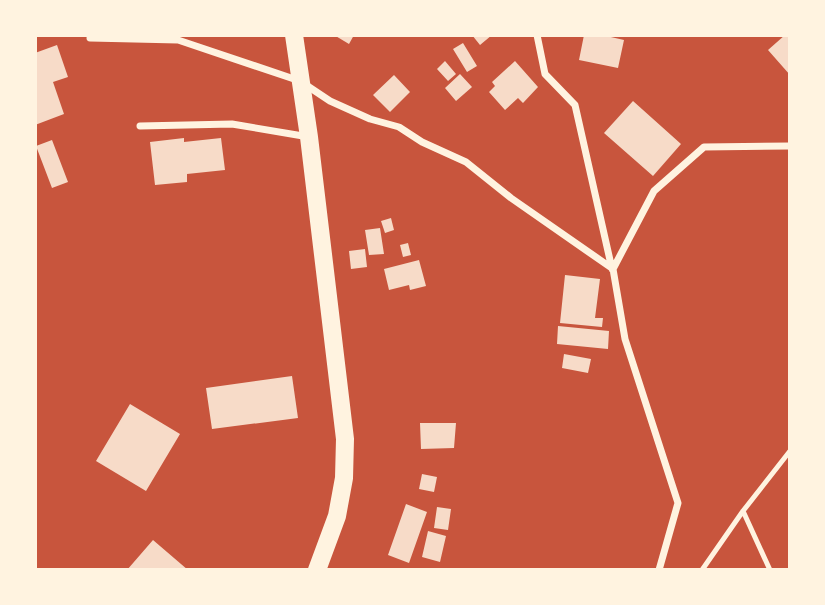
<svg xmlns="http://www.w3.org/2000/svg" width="825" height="605" font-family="'DejaVu Sans',sans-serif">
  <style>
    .building { fill: #f7dbc8 }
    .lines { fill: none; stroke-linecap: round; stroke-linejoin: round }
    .service { stroke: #fff3e0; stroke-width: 5 }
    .minor { stroke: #fff3e0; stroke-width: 7 }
    .primary { stroke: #fff3e0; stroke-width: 18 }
  </style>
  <rect width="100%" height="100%" fill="#c8553d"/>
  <path class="building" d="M 334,35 L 354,35 L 349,44 Z
    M 472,35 L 492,35 L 480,45 Z
    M 584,35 L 602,35 L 624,40 L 618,68 L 579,60 Z
    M 785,35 L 790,35 L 790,75 L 768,50 Z
    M 463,43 L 477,66 L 467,72 L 453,49 Z
    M 57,45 L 68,77 L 53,82 L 64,114 L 35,125 L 35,53 Z
    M 445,61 L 456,74 L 448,81 L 437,69 Z
    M 515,61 L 538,87 L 523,103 L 518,98 L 505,110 L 489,92 L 495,86 L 492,82 Z
    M 460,74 L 472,87 L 456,101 L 445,88 Z
    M 394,75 L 410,92 L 390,112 L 373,95 Z
    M 633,101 L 681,144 L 653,176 L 604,133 Z
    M 184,138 L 184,142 L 221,138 L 225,170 L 187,174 L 187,182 L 155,185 L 150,142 Z
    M 52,140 L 68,182 L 52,188 L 36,146 Z
    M 391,218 L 394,230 L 385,233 L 381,221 Z
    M 380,228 L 384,254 L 369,255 L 365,230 Z
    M 408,243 L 411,255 L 403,257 L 400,245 Z
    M 365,249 L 367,267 L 351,269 L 349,251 Z
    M 419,260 L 426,286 L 410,290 L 409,285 L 389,290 L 384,269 Z
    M 565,275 L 600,279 L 595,318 L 603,318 L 602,327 L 560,323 Z
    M 558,326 L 609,331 L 608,349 L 557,344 Z
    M 564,354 L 591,359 L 588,373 L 562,368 Z
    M 292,376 L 298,418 L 212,429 L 206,388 Z
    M 130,404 L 180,434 L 146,491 L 96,461 Z
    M 420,423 L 456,423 L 454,448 L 421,449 Z
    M 422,474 L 437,477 L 434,492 L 419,489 Z
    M 406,504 L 427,512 L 409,563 L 388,555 Z
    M 437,507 L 451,509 L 448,530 L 434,528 Z
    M 428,531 L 446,536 L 440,562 L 422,557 Z
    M 153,540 L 188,570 L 127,570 Z"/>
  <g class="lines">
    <path class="service" d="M 743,511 L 770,570
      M 702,570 L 743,511 L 790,451"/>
    <path class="minor" d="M 537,35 L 545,74 L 575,105 L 612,269
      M 90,38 L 178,40 L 300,81 L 330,101 L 370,119 L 399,127 L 422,142 L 466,162 L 511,198 L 613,269
      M 140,126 L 232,124 L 309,137
      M 659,570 L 678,503 L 625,339 L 613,269 L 654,191 L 704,147 L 790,146"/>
    <path class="primary" d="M 294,35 L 309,137 L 345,439 L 344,478 L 337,516 L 317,570"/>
  </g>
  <rect width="825" height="605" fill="none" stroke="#fff3e0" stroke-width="74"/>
</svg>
